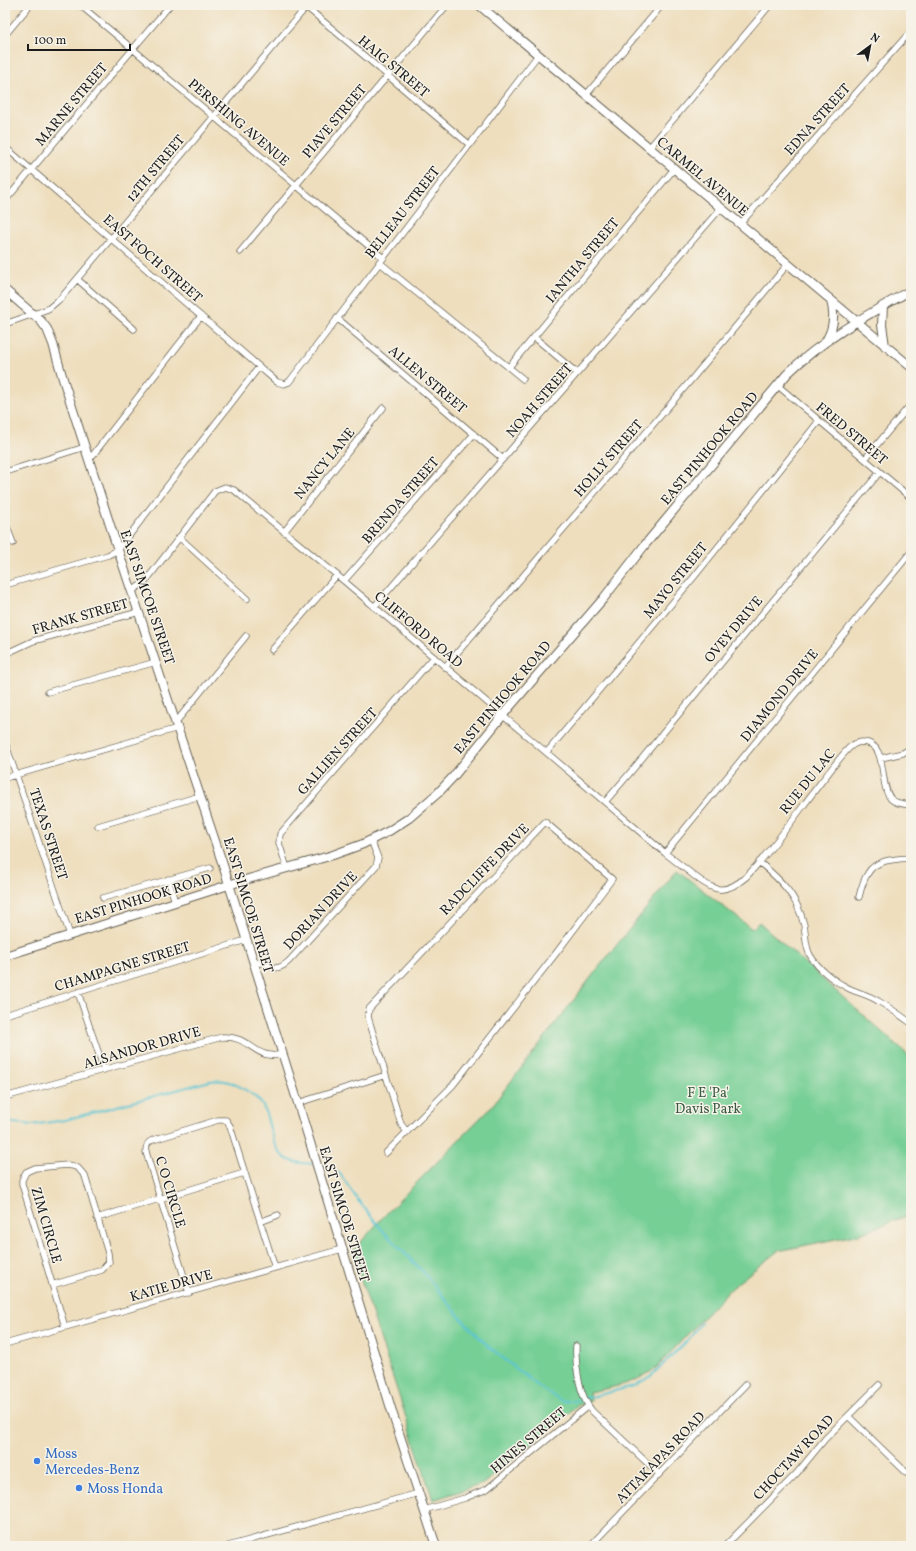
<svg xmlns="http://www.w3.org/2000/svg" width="916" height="1551" font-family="Vollkorn,serif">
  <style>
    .green { fill: #76cf95; stroke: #497658 }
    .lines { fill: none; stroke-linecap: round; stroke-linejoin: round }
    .stream { stroke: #5ac5d4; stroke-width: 2 }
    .street-casing { stroke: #666054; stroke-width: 7 }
    .secondary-casing { stroke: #666054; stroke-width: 10 }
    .street { stroke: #fff; stroke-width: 5.5 }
    .secondary { stroke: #fff; stroke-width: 8 }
    .shop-dot { fill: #3f7fe0; stroke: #f7f3e8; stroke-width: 1.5 }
    .labels { text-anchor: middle; stroke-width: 3; stroke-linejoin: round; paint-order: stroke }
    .street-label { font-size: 14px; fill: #1c1c1c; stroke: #f7f3e8 }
    .park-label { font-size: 14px; fill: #3c5b46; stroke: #f7f3e8 }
    .shop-label { font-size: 14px; fill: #366cbe; stroke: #f7f3e8; text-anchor: start }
  </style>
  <rect width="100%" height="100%" fill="#f7f3e8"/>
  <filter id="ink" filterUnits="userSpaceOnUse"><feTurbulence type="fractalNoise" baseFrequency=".025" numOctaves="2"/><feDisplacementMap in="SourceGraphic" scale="8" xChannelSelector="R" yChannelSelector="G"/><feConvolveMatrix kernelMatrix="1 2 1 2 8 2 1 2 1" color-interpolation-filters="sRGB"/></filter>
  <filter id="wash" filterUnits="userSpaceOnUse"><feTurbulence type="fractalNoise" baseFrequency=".012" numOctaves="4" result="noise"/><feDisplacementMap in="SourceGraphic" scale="16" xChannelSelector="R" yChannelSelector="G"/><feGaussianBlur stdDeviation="0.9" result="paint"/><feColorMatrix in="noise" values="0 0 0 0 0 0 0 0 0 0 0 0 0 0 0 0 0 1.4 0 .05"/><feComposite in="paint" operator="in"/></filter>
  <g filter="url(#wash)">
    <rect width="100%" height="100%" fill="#eedebd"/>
    <path class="green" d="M 677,870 L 752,929 L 759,922 L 911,1058 L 911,1214 L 860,1234 L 778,1251 L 731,1288 L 657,1367 C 635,1384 615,1387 589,1392 L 591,1401 L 579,1405 L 483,1484 L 433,1500 L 352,1252 L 384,1216 L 492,1106 L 599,967 Z"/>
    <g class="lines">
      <path class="stream" d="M 5,1122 L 32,1125 L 65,1120 L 210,1081 C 224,1079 232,1082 244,1089 C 252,1094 258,1098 263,1106 C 270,1120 271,1147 284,1157 C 292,1163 304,1163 314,1164
        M 320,1165 L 328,1166 L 340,1174 L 357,1199 L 384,1232 L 424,1273 L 460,1317 L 488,1346 L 538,1386 L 562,1401 L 575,1401 L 634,1386 L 651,1376 L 689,1339 L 701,1323"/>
    </g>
  </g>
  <g filter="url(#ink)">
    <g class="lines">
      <defs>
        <path id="street" d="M 80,5 L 382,257
          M 304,5 L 470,145
          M 5,35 L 30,5
          M 586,95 L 662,5
          M 5,147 L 277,382 L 284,384 L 289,382 L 538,55
          M 649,148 L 770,5
          M 5,201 L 170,5
          M 740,224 L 911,31
          M 240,252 L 447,5
          M 379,262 L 523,379
          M 77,279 L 134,329
          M 337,318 L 503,459
          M 5,324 L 48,309 L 61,298 L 308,5
          M 534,337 L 577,373
          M 509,367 L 674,169
          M 777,385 L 911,498
          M 865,459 L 911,404
          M 89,460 L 201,316
          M 5,472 L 85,447
          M 5,522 L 13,543
          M 284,532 L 383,408
          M 179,537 L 247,599
          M 344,581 L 474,434
          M 5,585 L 108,555 L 118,550 L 259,367
          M 132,591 L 145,582 L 215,491 L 225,487 L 234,490 L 344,581 L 665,853 C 674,860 683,867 692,874 C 713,891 724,896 746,877 C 774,848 797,813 822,781 C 831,770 839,758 849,748 C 853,744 858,742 863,742 C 889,743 878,785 891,799 C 896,804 904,804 911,805
          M 374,607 L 721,208
          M 272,650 L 337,575
          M 5,654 L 33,641 L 139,612
          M 445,667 L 686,386 L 788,264
          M 48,692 L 156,662
          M 176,722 L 246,636
          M 5,742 L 70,935
          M 547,752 L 694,577 L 819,421
          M 881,758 L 903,753 L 911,748
          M 5,778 L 178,728
          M 605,802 L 629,774 L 880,472
          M 98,826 L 200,796
          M 665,853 L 911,552
          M 759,862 C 782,881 797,896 804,925 C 806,935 805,946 810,955 C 818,969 835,982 850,989 C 859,993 869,995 878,1001 C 889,1007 900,1015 911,1023
          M 287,868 L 279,843 L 280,834 L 434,657
          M 168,879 L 175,902
          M 859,897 C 861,889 863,880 868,873 C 876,859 897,859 911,858
          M 103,898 L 210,868
          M 253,963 C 269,959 272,977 289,961 L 376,866 L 378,858 L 371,840
          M 78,992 C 86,1018 96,1044 104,1070
          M 5,1015 L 246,940
          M 5,1097 L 222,1037 C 251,1035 255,1062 283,1054
          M 298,1103 L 386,1075
          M 386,1153 L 453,1085 L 557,952 L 612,879 L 545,822 L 369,1009 L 368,1017 L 401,1124 L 407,1132
          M 97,1218 L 244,1173
          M 260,1222 L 278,1215
          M 52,1285 L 102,1270 L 109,1262 L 108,1253 L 85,1176 L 78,1168 L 73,1166 L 67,1165 L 35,1168 L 26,1172 L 22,1180 L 22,1184 L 65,1327
          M 189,1293 L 146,1152 C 146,1146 147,1142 153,1140 L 218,1120 L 226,1120 L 230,1126 L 275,1268
          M 5,1344 L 342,1249
          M 576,1346 C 575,1366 579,1395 592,1411 L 659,1474
          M 848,1416 L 911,1477
          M 424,1510 L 465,1498 L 487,1489 L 588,1406
          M 228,1546 L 419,1493
          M 590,1546 L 746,1384
          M 725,1546 L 797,1473 L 825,1439 L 879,1385"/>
        <path id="secondary" d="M 479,5 L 911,367
          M 5,290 L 41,321 L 47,329 L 53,344 L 63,379 L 118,550 L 222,862 L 298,1103 L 393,1415 L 436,1546
          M 883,306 L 882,325 L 885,346
          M 826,341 C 834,328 835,315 831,301
          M 5,956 L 238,882 L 333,855 L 363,844 L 389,831 L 409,818 L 438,793 L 453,777 L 507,710 L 603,599 L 644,546 L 787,374 C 823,339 867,315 911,290"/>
      </defs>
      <use href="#street" class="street-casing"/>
      <use href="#secondary" class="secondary-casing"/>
      <use href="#street" class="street"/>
      <use href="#secondary" class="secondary"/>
    </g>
  </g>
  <g class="shop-dot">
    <circle cx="37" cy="1461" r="4"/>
    <circle cx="79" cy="1488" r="4"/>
  </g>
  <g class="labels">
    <g class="street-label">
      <text transform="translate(394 66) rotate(40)" y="5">HAIG STREET</text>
      <text transform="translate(71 104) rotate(-50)" y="5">MARNE STREET</text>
      <text transform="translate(817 119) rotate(-48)" y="5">EDNA STREET</text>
      <text transform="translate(334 121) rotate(-50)" y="5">PIAVE STREET</text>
      <text transform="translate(239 122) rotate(40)" y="5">PERSHING AVENUE</text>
      <text transform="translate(155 168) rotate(-50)" y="5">12TH STREET</text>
      <text transform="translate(703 176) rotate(40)" y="5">CARMEL AVENUE</text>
      <text transform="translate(402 212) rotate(-52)" y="5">BELLEAU STREET</text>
      <text transform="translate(153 258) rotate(41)" y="5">EAST FOCH STREET</text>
      <text transform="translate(582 260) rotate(-50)" y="5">IANTHA STREET</text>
      <text transform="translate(428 379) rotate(40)" y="5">ALLEN STREET</text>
      <text transform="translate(539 400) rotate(-49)" y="5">NOAH STREET</text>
      <text transform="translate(852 433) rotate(40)" y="5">FRED STREET</text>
      <text transform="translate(709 448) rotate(-50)" y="5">EAST PINHOOK ROAD</text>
      <text transform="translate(608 458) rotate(-49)" y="5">HOLLY STREET</text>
      <text transform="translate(324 463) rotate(-51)" y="5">NANCY LANE</text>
      <text transform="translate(400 500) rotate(-49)" y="5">BRENDA STREET</text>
      <text transform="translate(675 580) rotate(-51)" y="5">MAYO STREET</text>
      <text transform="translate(148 597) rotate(71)" y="5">EAST SIMCOE STREET</text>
      <text transform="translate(80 616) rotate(-16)" y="5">FRANK STREET</text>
      <text transform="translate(419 629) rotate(40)" y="5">CLIFFORD ROAD</text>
      <text transform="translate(733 629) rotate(-50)" y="5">OVEY DRIVE</text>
      <text transform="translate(779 695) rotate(-51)" y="5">DIAMOND DRIVE</text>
      <text transform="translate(502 697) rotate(-50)" y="5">EAST PINHOOK ROAD</text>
      <text transform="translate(337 751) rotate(-48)" y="5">GALLIEN STREET</text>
      <text transform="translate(807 781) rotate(-51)" y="5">RUE DU LAC</text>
      <text transform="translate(49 834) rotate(72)" y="5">TEXAS STREET</text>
      <text transform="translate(484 869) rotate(-46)" y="5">RADCLIFFE DRIVE</text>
      <text transform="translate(143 898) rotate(-17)" y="5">EAST PINHOOK ROAD</text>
      <text transform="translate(249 905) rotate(73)" y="5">EAST SIMCOE STREET</text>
      <text transform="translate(320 910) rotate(-47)" y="5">DORIAN DRIVE</text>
      <text transform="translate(122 966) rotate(-17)" y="5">CHAMPAGNE STREET</text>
      <text transform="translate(142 1047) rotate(-16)" y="5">ALSANDOR DRIVE</text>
      <text transform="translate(171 1192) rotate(73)" y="5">C O CIRCLE</text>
      <text transform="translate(345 1214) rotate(73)" y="5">EAST SIMCOE STREET</text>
      <text transform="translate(47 1225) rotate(74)" y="5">ZIM CIRCLE</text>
      <text transform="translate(171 1285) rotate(-16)" y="5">KATIE DRIVE</text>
      <text transform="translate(528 1440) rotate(-40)" y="5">HINES STREET</text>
      <text transform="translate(660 1457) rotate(-46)" y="5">ATTAKAPAS ROAD</text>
      <text transform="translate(793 1457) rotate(-47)" y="5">CHOCTAW ROAD</text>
    </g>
    <g class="park-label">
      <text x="708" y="1097">F E 'Pa'<tspan x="708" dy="16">Davis Park</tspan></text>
    </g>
    <g class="shop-label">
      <text x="45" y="1458">Moss<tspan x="45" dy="16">Mercedes-Benz</tspan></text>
      <text x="87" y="1493">Moss Honda</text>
    </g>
  </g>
  <rect width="916" height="1551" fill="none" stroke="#f7f3e8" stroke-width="20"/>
  <g transform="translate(870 46) rotate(32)" stroke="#f7f3e8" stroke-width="3" paint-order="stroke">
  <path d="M0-3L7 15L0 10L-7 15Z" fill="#1c1c1c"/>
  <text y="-6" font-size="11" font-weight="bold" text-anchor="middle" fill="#1c1c1c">N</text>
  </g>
  <path d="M28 44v6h102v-6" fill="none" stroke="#1c1c1c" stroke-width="2"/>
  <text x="34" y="44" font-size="12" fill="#1c1c1c" stroke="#f7f3e8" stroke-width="3" paint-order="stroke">100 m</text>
</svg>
